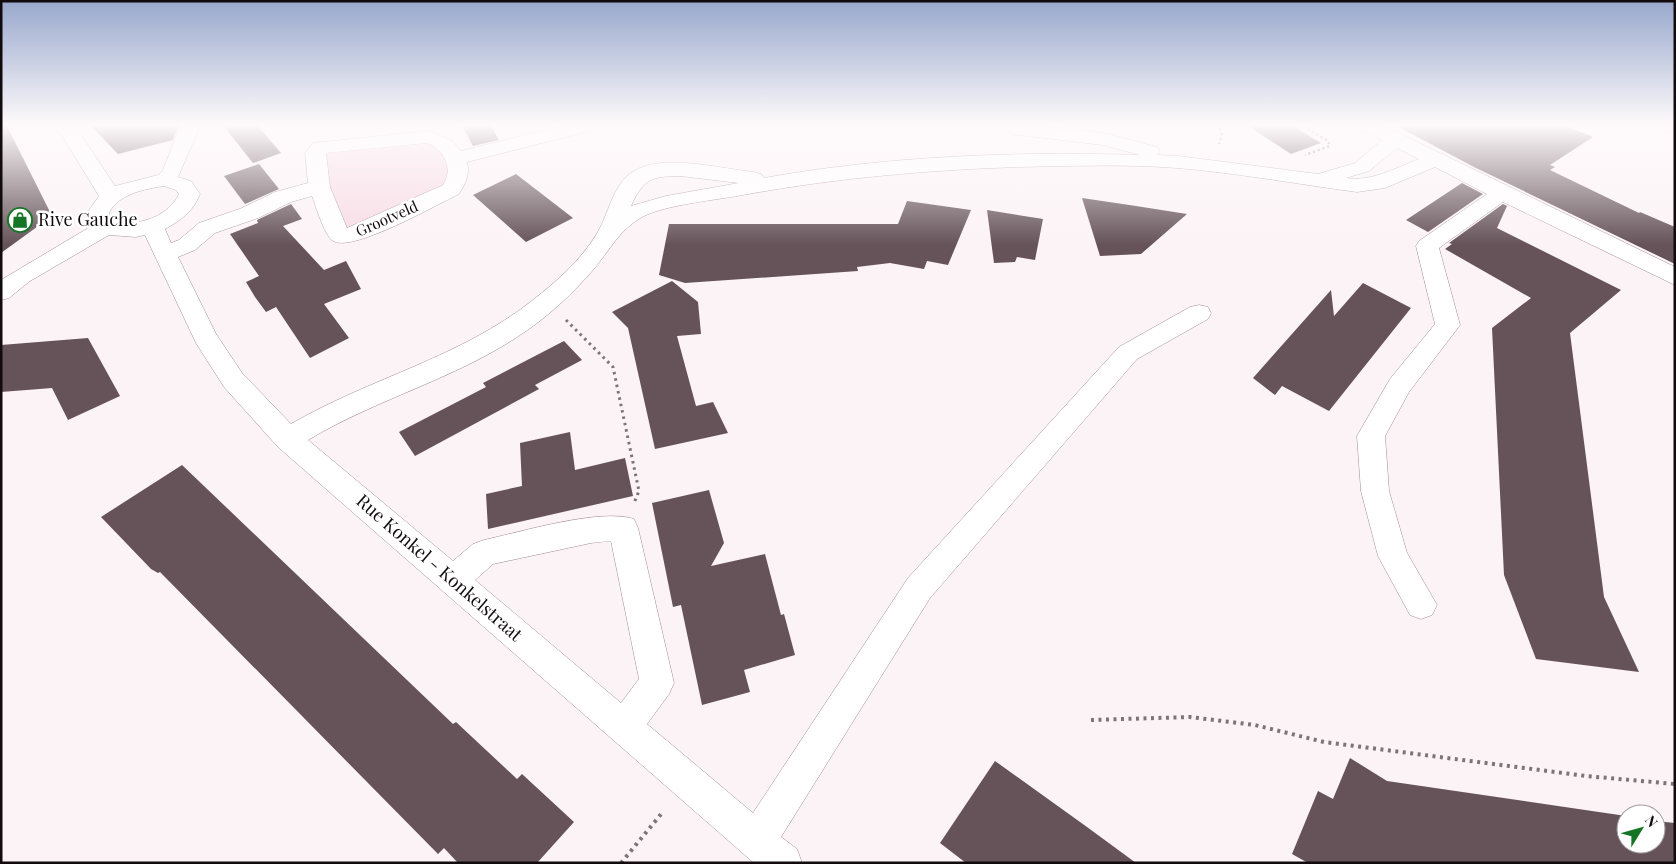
<svg xmlns="http://www.w3.org/2000/svg" width="1676" height="864" font-family="'Playfair Display',serif">
  <style>
    .green { fill: #f7dbe4 }
    .building { fill: #655359 }
    .lines { fill: none; stroke-linecap: round; stroke-linejoin: round }
    .minor-casing { stroke: #a18d94; stroke-width: 1 }
    .path-far2 { stroke: #7c7578; stroke-width: 2.5; stroke-dasharray: 2 3; stroke-linecap: butt }
    .path-far1 { stroke: #7c7578; stroke-width: 3; stroke-dasharray: 2.5 4; stroke-linecap: butt }
    .path { stroke: #7c7578; stroke-width: 4; stroke-dasharray: 3 4.5; stroke-linecap: butt }
    .minor { fill: #fff; fill-rule: evenodd }
    .labels { text-anchor: middle; stroke-width: 5; stroke-linejoin: round; paint-order: stroke }
    .far-street-label { font-size: 15px; fill: #110b0d; stroke: #fff }
    .poi-label { font-size: 18px; fill: #110b0d; stroke: #fff; text-anchor: start }
    .street-label { font-size: 18px; fill: #110b0d; stroke: #fff }
  </style>
  <rect width="100%" height="100%" fill="#fcf3f6"/>
  <path class="green" d="M 1618,124 L 1675,124 L 1675,135 Z
    M 426,140 L 442,148 L 452,181 L 345,231 L 328,198 L 324,152 Z"/>
  <path class="building" d="M 1,124 L 6,124 L 52,216 L 1,253 Z
    M 89,124 L 179,124 L 173,140 L 118,154 Z
    M 222,124 L 256,124 L 281,153 L 253,163 Z
    M 461,124 L 490,124 L 499,140 L 473,146 Z
    M 1245,124 L 1290,124 L 1321,143 L 1291,154 Z
    M 1393,124 L 1562,124 L 1593,137 L 1550,165 L 1555,167 L 1550,170 L 1639,213 L 1640,212 L 1675,227 L 1675,264 L 1474,167 Z
    M 259,164 L 279,189 L 245,204 L 224,176 Z
    M 516,174 L 573,218 L 526,242 L 473,195 Z
    M 1462,183 L 1483,194 L 1428,232 L 1406,220 Z
    M 1082,198 L 1136,206 L 1187,214 L 1141,254 L 1100,256 Z
    M 907,201 L 971,210 L 948,265 L 927,261 L 924,269 L 890,263 L 857,267 L 858,271 L 685,283 L 659,275 L 669,224 L 898,224 Z
    M 291,204 L 302,219 L 283,226 L 324,270 L 346,261 L 361,289 L 324,304 L 349,338 L 310,358 L 276,307 L 266,312 L 255,297 L 246,282 L 259,276 L 230,234 L 258,223 L 257,220 Z
    M 1503,204 L 1507,206 L 1497,228 L 1621,290 L 1570,333 L 1604,597 L 1639,672 L 1536,659 L 1504,575 L 1492,328 L 1531,298 L 1445,249 L 1452,244 L 1449,243 Z
    M 987,210 L 1043,219 L 1035,260 L 1017,257 L 1015,262 L 994,263 Z
    M 672,281 L 698,302 L 701,334 L 677,336 L 696,406 L 713,402 L 728,433 L 655,449 L 628,328 L 612,312 Z
    M 1363,283 L 1411,308 L 1329,411 L 1282,386 L 1275,395 L 1253,378 L 1331,290 L 1334,316 Z
    M 88,338 L 120,396 L 68,420 L 52,388 L 1,392 L 1,345 Z
    M 564,341 L 582,360 L 535,385 L 539,389 L 415,456 L 399,432 L 486,387 L 483,383 Z
    M 570,432 L 575,470 L 625,458 L 633,496 L 488,529 L 486,494 L 522,486 L 520,443 Z
    M 182,465 L 453,724 L 456,722 L 517,779 L 522,774 L 574,822 L 537,863 L 458,863 L 444,848 L 438,854 L 160,572 L 158,573 L 151,569 L 101,517 Z
    M 709,490 L 724,543 L 711,566 L 765,554 L 781,615 L 784,614 L 795,655 L 744,670 L 750,692 L 702,705 L 681,605 L 673,607 L 652,503 Z
    M 1350,758 L 1387,781 L 1626,816 L 1626,844 L 1656,844 L 1656,821 L 1675,823 L 1675,863 L 1308,863 L 1292,854 L 1318,791 L 1333,799 Z
    M 995,761 L 1087,827 L 1136,863 L 966,863 L 940,843 Z"/>
  <g class="lines">
    <defs>
      <path id="minor" d="M 49,124 L 72,124 L 75,126 L 115,186 L 158,175 L 163,170 L 181,124 L 201,124 L 178,177 L 191,181 L 200,194 C 193,212 181,220 165,229 L 171,243 L 179,240 L 199,223 L 242,208 L 275,192 L 308,183 L 305,153 L 313,143 L 428,131 L 451,140 L 461,151 L 572,124 L 604,124 L 601,128 L 467,162 C 470,174 466,183 459,194 C 438,204 352,253 333,241 C 324,235 316,206 312,196 L 291,202 L 258,218 L 215,233 L 195,250 L 178,257 L 216,334 L 242,373 L 291,424 C 370,378 460,358 533,300 C 556,282 581,260 596,235 C 609,215 612,184 634,171 C 664,153 721,169 754,172 L 761,174 L 764,178 C 887,156 1015,151 1140,155 L 1103,145 L 1011,134 L 1008,130 L 1011,126 L 1018,124 L 1103,133 L 1157,147 L 1160,151 L 1157,155 L 1178,156 L 1318,174 L 1355,163 L 1382,140 L 1359,128 L 1356,124 L 1380,124 L 1675,267 L 1675,285 L 1503,202 L 1439,248 L 1460,325 L 1409,392 L 1385,436 L 1389,491 L 1407,553 L 1437,605 L 1432,615 L 1421,619 L 1410,615 L 1378,556 L 1361,491 L 1357,436 L 1390,379 L 1435,324 L 1416,246 L 1419,241 L 1487,194 L 1435,167 L 1385,188 L 1357,192 C 1297,184 1237,173 1177,168 C 1124,164 1071,166 1018,167 C 927,170 837,178 748,194 C 719,200 667,204 642,217 C 619,230 610,250 593,270 C 573,293 551,314 526,331 C 459,378 378,398 308,440 L 453,561 L 473,544 L 484,540 C 521,532 600,508 634,519 L 638,528 L 674,683 L 669,694 L 647,724 L 753,813 L 908,578 L 1119,347 L 1190,307 L 1199,305 L 1208,307 L 1211,313 L 1208,319 L 1137,359 L 930,598 L 781,837 L 797,849 L 802,863 L 754,863 L 278,447 L 224,387 L 196,343 L 145,235 L 136,237 L 109,235 L 30,281 L 9,298 L 1,300 L 1,280 L 90,227 L 87,213 L 99,196 L 61,134 ZM 427,143 C 444,150 454,168 443,185 L 347,228 L 330,187 L 326,153 ZM 1397,148 L 1419,159 C 1395,168 1372,182 1346,178 L 1369,171 ZM 680,176 L 739,183 L 666,196 L 631,206 C 643,179 652,176 680,176 ZM 164,186 L 176,190 L 179,194 C 168,218 133,229 110,219 L 109,213 C 118,194 145,189 164,186 ZM 611,541 L 639,679 L 621,703 L 475,580 L 493,564 L 591,543 Z"/>
    </defs>
    <use href="#minor" class="minor-casing"/>
    <path class="path-far2" d="M 1218,124 L 1222,133 L 1219,144
      M 1299,124 L 1328,141 L 1330,146 L 1305,155"/>
    <path class="path-far1" d="M 566,320 L 613,367 L 639,491 L 634,503"/>
    <path class="path" d="M 1091,720 L 1190,717 L 1255,725 L 1324,742 L 1586,776 L 1675,784
      M 621,863 L 662,813"/>
    <use href="#minor" class="minor"/>
  </g>
  <linearGradient id="sky" x2="0" y2="1"><stop stop-color="#97a7cc"/><stop offset="0.51" stop-color="#fefafb"/><stop offset="1" stop-color="#fefafb" stop-opacity="0"/></linearGradient>
  <rect width="1676" height="245" fill="url(#sky)"/>
  <defs>
    <symbol id="shop-ring" viewBox="-11 -11 22 22"><circle r="9.5" fill="#fff" stroke="#147525" stroke-width="1.5"/><path d="M-5-2.5h2.3a2.7 3.5 0 0 1 5.4 0H5L5.5 6h-11ZM-1.5-2.5h3a1.5 2.3 0 0 0-3 0Z" fill="#147525"/></symbol>
  </defs>
  <g fill-rule="evenodd">
    <use href="#shop-ring" x="6" y="206" width="28" height="28"/>
  </g>
  <g class="labels">
    <g class="far-street-label">
      <text transform="translate(387 219) rotate(-24)" y="5">Grootveld</text>
    </g>
    <g class="poi-label">
      <text x="38" y="226">Rive Gauche</text>
    </g>
    <g class="street-label">
      <text transform="translate(439 568) rotate(41)" y="6">Rue Konkel - Konkelstraat</text>
    </g>
  </g>
  <rect width="1676" height="864" fill="none" stroke="#110b0d" stroke-width="5"/>
  <g transform="translate(1641 829) rotate(53)"><circle r="24" fill="#ffffff" stroke="#a09d9e"/>
  <path d="M0-4L9 19L0 12L-9 19Z" fill="#147525"/>
  <text y="-8" font-size="14" font-weight="bold" text-anchor="middle" fill="#110b0d">N</text>
  </g>
</svg>
